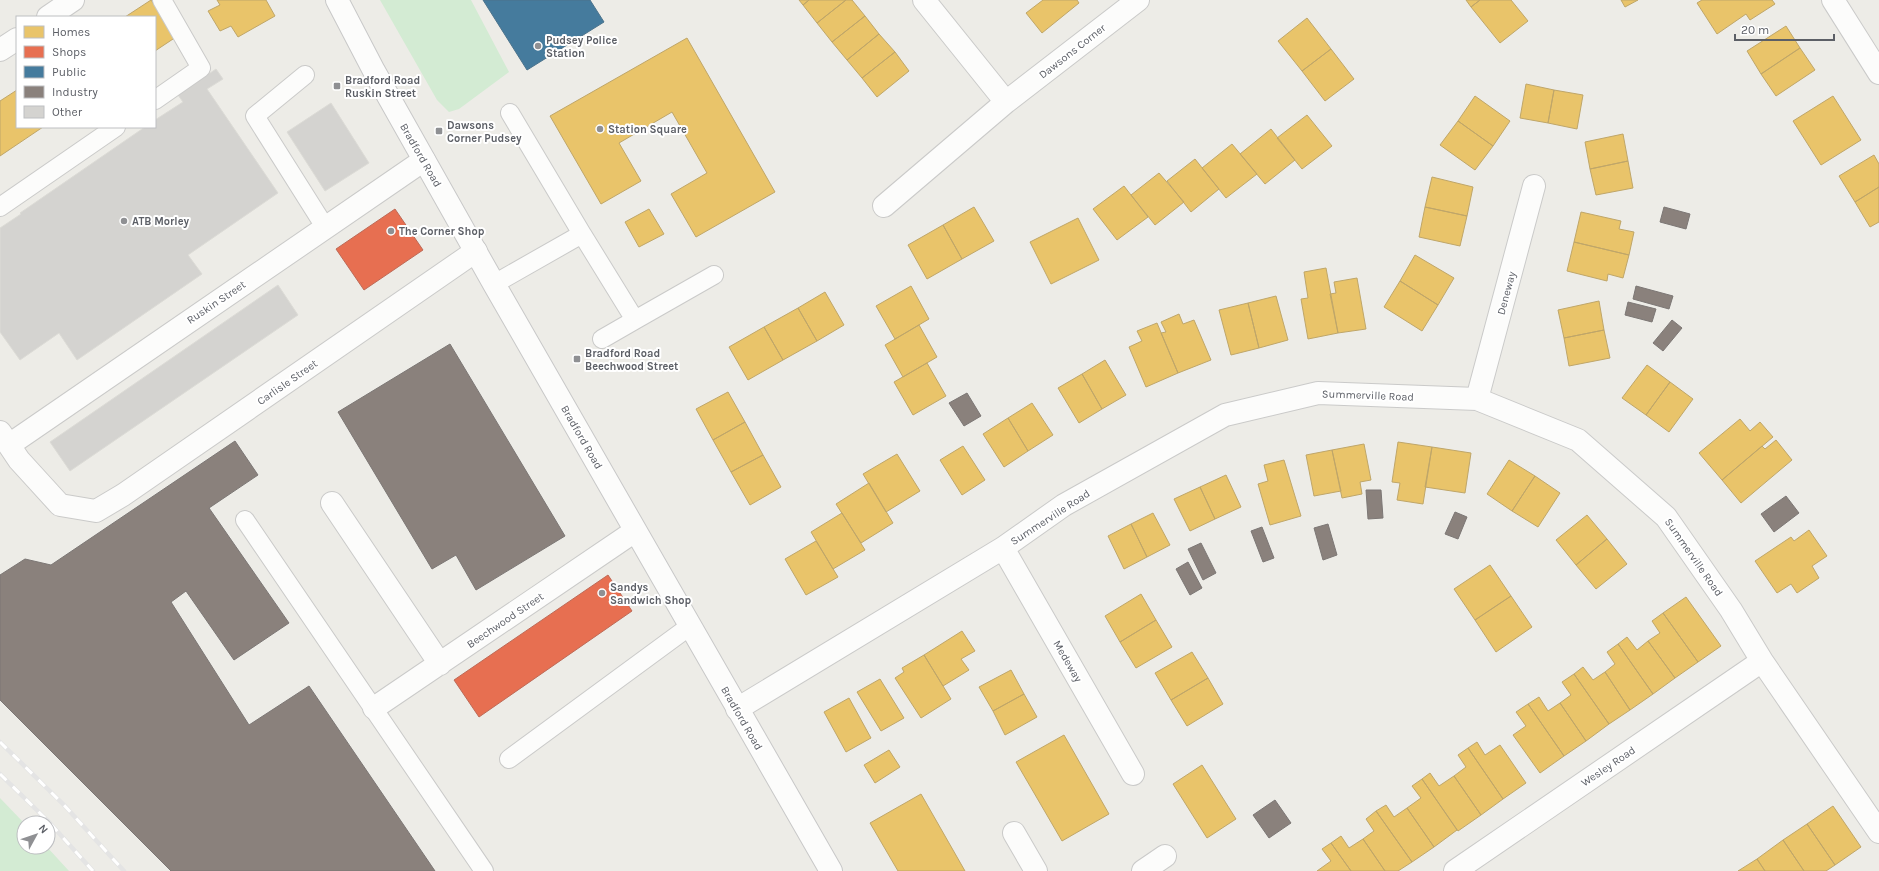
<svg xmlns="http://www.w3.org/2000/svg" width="1879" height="871" font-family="Karla,sans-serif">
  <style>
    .green { fill: #d3ebd3 }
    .homes { fill: #e9c46a; stroke: #bfa669 }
    .shops { fill: #e76f51; stroke: #bd6a57 }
    .public { fill: #457b9d; stroke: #4c738c }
    .industry { fill: #8a817c; stroke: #7c7775 }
    .building { fill: #d4d3d0; stroke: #dcdbd6 }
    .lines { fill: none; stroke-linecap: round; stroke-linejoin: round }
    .lane-casing { stroke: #cacac9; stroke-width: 20 }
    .street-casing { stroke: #cacac9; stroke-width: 24 }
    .secondary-casing { stroke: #c8c8c8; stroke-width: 24 }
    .lane { stroke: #fcfcfb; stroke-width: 18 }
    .street { stroke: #fcfcfb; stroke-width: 22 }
    .secondary { stroke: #fcfcfb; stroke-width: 22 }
    .rail-casing { stroke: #e4e4e4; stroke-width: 4.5 }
    .rail { stroke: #fff; stroke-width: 3; stroke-dasharray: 9; stroke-linecap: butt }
    .poi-dot { fill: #8f9093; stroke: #fff; stroke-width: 1.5 }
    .labels { text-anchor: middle; stroke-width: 4; stroke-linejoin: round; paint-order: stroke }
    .poi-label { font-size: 11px; font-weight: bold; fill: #5c5f66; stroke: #fff; text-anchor: start }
    .street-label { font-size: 11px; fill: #5c5f66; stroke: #fff }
  </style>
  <rect width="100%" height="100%" fill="#edece7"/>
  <path class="green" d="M 380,0 L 471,0 L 509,72 L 459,109 L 449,112 L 437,100 Z
    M 0,798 L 24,823 L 24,847 L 47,847 L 69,871 L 0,871 Z"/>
  <path class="homes" d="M 151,0 L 176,37 L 155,51 L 155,17 L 125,17 Z
    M 217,0 L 266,0 L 275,16 L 238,37 L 231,26 L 220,31 L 208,11 L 220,5 Z
    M 799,0 L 809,0 L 803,5 Z
    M 809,0 L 846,0 L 817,23 L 803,5 Z
    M 846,0 L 852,0 L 865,16 L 832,42 L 817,23 Z
    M 1043,0 L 1077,0 L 1079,3 L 1042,33 L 1026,13 Z
    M 1466,0 L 1480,0 L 1471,7 Z
    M 1480,0 L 1511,0 L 1528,21 L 1500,43 L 1471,7 Z
    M 1621,0 L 1638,0 L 1625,7 Z
    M 1702,0 L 1772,0 L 1775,4 L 1750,20 L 1746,14 L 1717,34 L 1697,3 Z
    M 865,16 L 879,34 L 847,60 L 832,42 Z
    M 1307,18 L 1331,49 L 1302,71 L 1278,41 Z
    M 1786,26 L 1800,48 L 1761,74 L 1747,51 Z
    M 879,34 L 895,52 L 862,78 L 847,60 Z
    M 687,38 L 775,192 L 696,237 L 671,194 L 707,173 L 672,112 L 619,143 L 641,181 L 601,204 L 550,116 Z
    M 1800,48 L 1815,70 L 1776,96 L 1761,74 Z
    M 1331,49 L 1354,79 L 1325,101 L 1302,71 Z
    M 895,52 L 909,71 L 877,97 L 862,78 Z
    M 1526,84 L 1554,90 L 1548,123 L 1520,118 Z
    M 17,90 L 17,127 L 43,127 L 0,156 L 0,101 Z
    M 1554,90 L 1583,95 L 1577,129 L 1548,123 Z
    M 1475,96 L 1510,121 L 1493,146 L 1458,121 Z
    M 1833,96 L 1861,140 L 1821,165 L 1793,121 Z
    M 1307,115 L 1332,146 L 1302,169 L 1277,138 Z
    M 1458,121 L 1493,146 L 1475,170 L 1440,145 Z
    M 1271,129 L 1295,160 L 1265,184 L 1240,154 Z
    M 1623,134 L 1628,161 L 1590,169 L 1585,142 Z
    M 1232,144 L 1257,174 L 1226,198 L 1202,168 Z
    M 1874,155 L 1879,164 L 1879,187 L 1855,202 L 1839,176 Z
    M 1195,159 L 1219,189 L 1191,212 L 1167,181 Z
    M 1628,161 L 1633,188 L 1596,195 L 1590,169 Z
    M 1159,173 L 1184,202 L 1155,225 L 1131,195 Z
    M 1432,177 L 1473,187 L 1467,216 L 1425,207 Z
    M 1124,186 L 1148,217 L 1117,240 L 1093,209 Z
    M 1879,187 L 1879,222 L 1870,227 L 1855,202 Z
    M 974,207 L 994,241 L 962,259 L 943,225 Z
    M 1425,207 L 1467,216 L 1460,246 L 1419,237 Z
    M 649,209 L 664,234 L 639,247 L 625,222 Z
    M 1581,212 L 1621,221 L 1619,229 L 1634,232 L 1629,255 L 1574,242 Z
    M 1078,218 L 1099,260 L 1051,284 L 1030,242 Z
    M 943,225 L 962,259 L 927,279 L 908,245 Z
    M 1574,242 L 1629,255 L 1623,278 L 1608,274 L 1607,281 L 1567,271 Z
    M 1415,255 L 1454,278 L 1438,305 L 1400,281 Z
    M 1326,268 L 1338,333 L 1308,339 L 1301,299 L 1308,298 L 1304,272 Z
    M 1357,278 L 1366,329 L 1338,333 L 1330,294 L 1336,293 L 1334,282 Z
    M 1400,281 L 1438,305 L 1422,331 L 1384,307 Z
    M 911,286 L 929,319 L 895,339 L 876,306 Z
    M 825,292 L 844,325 L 817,341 L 798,308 Z
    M 1276,296 L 1288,340 L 1259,348 L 1248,303 Z
    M 1599,301 L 1604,330 L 1564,338 L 1558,310 Z
    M 1248,303 L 1259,348 L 1231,355 L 1219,310 Z
    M 798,308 L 817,341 L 783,360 L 764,327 Z
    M 1179,314 L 1183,324 L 1194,320 L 1211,360 L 1178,373 L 1161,333 L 1166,332 L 1161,322 Z
    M 1157,323 L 1178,373 L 1146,387 L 1129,347 L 1142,341 L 1137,331 Z
    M 919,325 L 937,357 L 903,377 L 885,345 Z
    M 764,327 L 783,360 L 748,380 L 729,347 Z
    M 1604,330 L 1610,358 L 1569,366 L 1564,338 Z
    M 1105,360 L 1126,395 L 1102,409 L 1082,374 Z
    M 927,363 L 946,396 L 913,415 L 894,382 Z
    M 1647,365 L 1670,382 L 1646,415 L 1622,398 Z
    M 1082,374 L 1102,409 L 1079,423 L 1058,388 Z
    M 1670,382 L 1693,399 L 1669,432 L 1646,415 Z
    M 728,392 L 745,422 L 713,440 L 696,409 Z
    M 1032,403 L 1053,435 L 1028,451 L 1008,418 Z
    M 1008,418 L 1028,451 L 1004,467 L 983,434 Z
    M 1740,419 L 1750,431 L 1760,422 L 1773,437 L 1722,480 L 1699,453 Z
    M 745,422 L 763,455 L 731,472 L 713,440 Z
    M 1776,440 L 1792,460 L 1741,503 L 1722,480 L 1762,446 L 1765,449 Z
    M 1398,442 L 1432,447 L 1423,504 L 1397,500 L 1400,483 L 1392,482 Z
    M 1364,444 L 1371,480 L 1360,482 L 1362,494 L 1342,498 L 1332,450 Z
    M 963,446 L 985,480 L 962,495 L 940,460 Z
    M 1432,447 L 1471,453 L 1465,493 L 1425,487 Z
    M 1332,450 L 1341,491 L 1314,496 L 1306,455 Z
    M 897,454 L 920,491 L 886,512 L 863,474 Z
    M 763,455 L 781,487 L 750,505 L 731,472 Z
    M 1284,460 L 1301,516 L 1270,525 L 1258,484 L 1268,481 L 1264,465 Z
    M 1509,460 L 1535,476 L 1512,511 L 1487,494 Z
    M 1226,475 L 1241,507 L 1215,519 L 1200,487 Z
    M 1535,476 L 1560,493 L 1538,527 L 1512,511 Z
    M 869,483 L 893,523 L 861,543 L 836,504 Z
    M 1200,487 L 1215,519 L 1190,531 L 1174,499 Z
    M 842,513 L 865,550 L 833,569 L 811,532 Z
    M 1153,513 L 1170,545 L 1147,557 L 1131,524 Z
    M 1587,515 L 1607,539 L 1576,565 L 1556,540 Z
    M 1131,524 L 1147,557 L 1124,569 L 1108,536 Z
    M 1809,530 L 1827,556 L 1812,566 L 1819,578 L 1797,593 L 1791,584 L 1777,593 L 1755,561 L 1791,537 L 1794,541 Z
    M 1607,539 L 1627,564 L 1596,589 L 1576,565 Z
    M 816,541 L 838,577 L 806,595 L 785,559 Z
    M 1490,565 L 1511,596 L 1475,620 L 1454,589 Z
    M 1141,594 L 1156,620 L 1120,642 L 1105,616 Z
    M 1511,596 L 1532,627 L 1496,652 L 1475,620 Z
    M 1686,597 L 1721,646 L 1698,662 L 1663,613 Z
    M 1663,613 L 1698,662 L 1675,678 L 1648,641 L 1660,633 L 1652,621 Z
    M 1156,620 L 1172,647 L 1136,668 L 1120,642 Z
    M 962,631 L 975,651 L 961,659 L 969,670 L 943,686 L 924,655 Z
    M 1627,637 L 1637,650 L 1648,641 L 1675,678 L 1653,694 L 1618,644 Z
    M 1618,644 L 1653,694 L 1630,710 L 1605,672 L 1615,664 L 1607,652 Z
    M 1192,652 L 1208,678 L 1171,700 L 1155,673 Z
    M 924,655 L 951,699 L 921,718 L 895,678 L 904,672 L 902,668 Z
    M 1583,667 L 1593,680 L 1605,672 L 1630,710 L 1609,724 L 1574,674 Z
    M 1011,670 L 1024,694 L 993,711 L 979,687 Z
    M 1574,674 L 1609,724 L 1586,741 L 1560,703 L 1571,695 L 1562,682 Z
    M 1208,678 L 1223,704 L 1187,726 L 1171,700 Z
    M 880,679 L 904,718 L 881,731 L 857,692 Z
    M 1024,694 L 1037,717 L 1005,735 L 993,711 Z
    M 1539,697 L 1548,711 L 1560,703 L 1586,741 L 1564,756 L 1528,704 Z
    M 849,698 L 871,738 L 846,752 L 824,712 Z
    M 1528,704 L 1564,756 L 1540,773 L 1513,735 L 1526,726 L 1516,712 Z
    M 1064,735 L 1109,814 L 1062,841 L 1016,762 Z
    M 1477,742 L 1485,755 L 1500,745 L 1526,783 L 1503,799 L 1468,748 Z
    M 1468,748 L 1503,799 L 1481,815 L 1454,776 L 1466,767 L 1458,755 Z
    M 889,750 L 900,767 L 875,783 L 864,765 Z
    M 1202,765 L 1236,819 L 1207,838 L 1173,784 Z
    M 1430,773 L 1439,786 L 1454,776 L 1481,815 L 1458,831 L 1422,779 Z
    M 1422,779 L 1457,830 L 1434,847 L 1407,808 L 1421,798 L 1412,786 Z
    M 921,794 L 965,871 L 898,871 L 870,823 Z
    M 1386,805 L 1394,817 L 1407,808 L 1434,847 L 1412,862 L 1376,811 Z
    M 1833,806 L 1861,847 L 1835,865 L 1807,824 Z
    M 1376,811 L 1412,862 L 1398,871 L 1385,871 L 1363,839 L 1374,831 L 1366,819 Z
    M 1807,824 L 1835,865 L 1826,871 L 1804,871 L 1783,840 Z
    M 1341,836 L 1349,848 L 1363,839 L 1385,871 L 1351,871 L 1331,843 Z
    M 1783,840 L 1804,871 L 1765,871 L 1757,859 Z
    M 1331,843 L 1351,871 L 1317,871 L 1331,861 L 1322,849 Z
    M 1757,859 L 1765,871 L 1738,871 Z"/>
  <path class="shops" d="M 395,209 L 423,250 L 364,290 L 336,249 Z
    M 608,575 L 632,611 L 479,717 L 454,680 Z"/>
  <path class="public" d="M 483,0 L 590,0 L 604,22 L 527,70 Z"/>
  <path class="industry" d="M 1664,207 L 1690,214 L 1686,229 L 1660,222 Z
    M 1636,286 L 1673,296 L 1669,309 L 1633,299 Z
    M 1628,302 L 1656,309 L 1652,322 L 1625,315 Z
    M 1672,320 L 1682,328 L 1663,351 L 1653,343 Z
    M 450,344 L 565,536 L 476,590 L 456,555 L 432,569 L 338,412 Z
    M 967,393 L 981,416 L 964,426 L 949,403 Z
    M 235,441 L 258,475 L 209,508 L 289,623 L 234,660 L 186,591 L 171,602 L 249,725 L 309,686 L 435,871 L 171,871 L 0,700 L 0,575 L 25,559 L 51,565 Z
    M 1366,490 L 1381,490 L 1383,518 L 1368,519 Z
    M 1786,496 L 1799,513 L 1774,532 L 1761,514 Z
    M 1455,512 L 1467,517 L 1458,539 L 1445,534 Z
    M 1328,524 L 1337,555 L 1323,560 L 1314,528 Z
    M 1262,527 L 1274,558 L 1263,562 L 1251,531 Z
    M 1201,543 L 1216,573 L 1203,580 L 1188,549 Z
    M 1188,562 L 1202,588 L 1190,595 L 1176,569 Z
    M 1275,800 L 1291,823 L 1269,838 L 1253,815 Z"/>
  <path class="building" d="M 216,69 L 223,79 L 207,89 L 278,193 L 188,255 L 202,274 L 77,360 L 59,333 L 20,360 L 0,332 L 0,228 L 21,214 L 20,213 L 145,127 L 155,127 L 155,120 L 183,102 L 178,95 Z
    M 331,103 L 369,163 L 325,191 L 287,132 Z
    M 278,285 L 298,315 L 70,471 L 50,442 Z"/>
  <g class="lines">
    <defs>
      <path id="lane" d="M 305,75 L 255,116 L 325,227
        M 155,100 L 201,68 L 162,0
        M 0,207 L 116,127
        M 582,234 L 635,320 L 714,275
        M 494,284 L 582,234 L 510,113
        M 602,339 L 635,320
        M 245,520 L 484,871
        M 509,759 L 690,626"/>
      <path id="street" d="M 924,0 L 1006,102
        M 1833,0 L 1879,73
        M 48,17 L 73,0
        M 0,50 L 17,39
        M 884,206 L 1006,102 L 1138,0
        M 1477,399 L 1534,186
        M 0,432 L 19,460 L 60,505 L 96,511 L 123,495 L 476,251
        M 9,445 L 424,160
        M 332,503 L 440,664
        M 1003,548 L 1133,774
        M 374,708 L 635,531
        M 737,709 L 1003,548 L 1064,505 L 1225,415 L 1318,393 L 1477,399 L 1578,440 L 1666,517 L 1731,610 L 1762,661 L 1879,832
        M 1014,833 L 1036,871
        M 1143,871 L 1165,856
        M 1455,871 L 1762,661"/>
      <path id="secondary" d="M 337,0 L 374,71 L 494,284 L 831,871"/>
    </defs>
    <use href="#lane" class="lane-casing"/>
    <use href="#street" class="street-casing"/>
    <use href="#secondary" class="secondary-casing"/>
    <use href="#lane" class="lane"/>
    <use href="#street" class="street"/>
    <use href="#secondary" class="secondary"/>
    <defs>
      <path id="rail" d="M 0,742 L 64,805 L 124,871
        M 0,774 L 48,821 L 93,871"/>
    </defs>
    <use href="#rail" class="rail-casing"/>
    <use href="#rail" class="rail"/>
  </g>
  <g class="poi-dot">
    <circle cx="538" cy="46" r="4"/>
    <rect x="333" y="82" width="8" height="8" rx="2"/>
    <circle cx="600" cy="129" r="4"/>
    <rect x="435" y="127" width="8" height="8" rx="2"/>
    <circle cx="124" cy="221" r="4"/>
    <circle cx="391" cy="231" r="4"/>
    <rect x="573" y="355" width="8" height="8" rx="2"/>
    <circle cx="602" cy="593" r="4"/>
  </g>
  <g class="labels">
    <g class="poi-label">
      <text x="546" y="44">Pudsey Police<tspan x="546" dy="13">Station</tspan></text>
      <text x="345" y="84">Bradford Road<tspan x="345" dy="13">Ruskin Street</tspan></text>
      <text x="447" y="129">Dawsons<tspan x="447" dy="13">Corner Pudsey</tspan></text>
      <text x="608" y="133">Station Square</text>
      <text x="132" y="225">ATB Morley</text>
      <text x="399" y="235">The Corner Shop</text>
      <text x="585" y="357">Bradford Road<tspan x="585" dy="13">Beechwood Street</tspan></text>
      <text x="610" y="591">Sandys<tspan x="610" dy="13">Sandwich Shop</tspan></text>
    </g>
    <g class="street-label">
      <text transform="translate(1072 51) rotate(-38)" y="4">Dawsons Corner</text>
      <text transform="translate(421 155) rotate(60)" y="4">Bradford Road</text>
      <text transform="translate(1506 293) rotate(-75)" y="4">Deneway</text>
      <text transform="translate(216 302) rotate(-34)" y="4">Ruskin Street</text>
      <text transform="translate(287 382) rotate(-35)" y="4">Carlisle Street</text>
      <text transform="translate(1368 395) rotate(2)" y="4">Summerville Road</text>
      <text transform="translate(582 437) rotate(60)" y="4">Bradford Road</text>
      <text transform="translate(1050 517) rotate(-33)" y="4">Summerville Road</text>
      <text transform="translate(1694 557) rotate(55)" y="4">Summerville Road</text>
      <text transform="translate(505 620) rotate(-34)" y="4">Beechwood Street</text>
      <text transform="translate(1068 661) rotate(60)" y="4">Medeway</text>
      <text transform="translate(742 718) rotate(60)" y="4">Bradford Road</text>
      <text transform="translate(1608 766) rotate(-34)" y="4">Wesley Road</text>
    </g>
  </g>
  <rect x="16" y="16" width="140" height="112" fill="#ffffff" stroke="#bebfc2"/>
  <rect x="24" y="26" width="20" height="12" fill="#e9c46a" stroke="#bebfc2"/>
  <text x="52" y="36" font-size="12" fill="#5c5f66">Homes</text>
  <rect x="24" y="46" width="20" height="12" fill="#e76f51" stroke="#bebfc2"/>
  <text x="52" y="56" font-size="12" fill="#5c5f66">Shops</text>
  <rect x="24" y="66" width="20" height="12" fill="#457b9d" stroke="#bebfc2"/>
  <text x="52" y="76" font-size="12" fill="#5c5f66">Public</text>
  <rect x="24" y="86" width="20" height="12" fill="#8a817c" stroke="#bebfc2"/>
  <text x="52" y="96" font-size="12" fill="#5c5f66">Industry</text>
  <rect x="24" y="106" width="20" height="12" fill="#d4d3d0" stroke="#bebfc2"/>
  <text x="52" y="116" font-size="12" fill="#5c5f66">Other</text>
  <g transform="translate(36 835) rotate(50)"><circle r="19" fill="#ffffff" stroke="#bebfc2"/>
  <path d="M0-3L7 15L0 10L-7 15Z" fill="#8f9093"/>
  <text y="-6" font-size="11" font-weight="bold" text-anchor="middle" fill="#5c5f66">N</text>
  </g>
  <path d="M1735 34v6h99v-6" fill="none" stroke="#5c5f66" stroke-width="2"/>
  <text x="1741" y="34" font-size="12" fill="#5c5f66" stroke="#ffffff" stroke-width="3" paint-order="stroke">20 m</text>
</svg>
